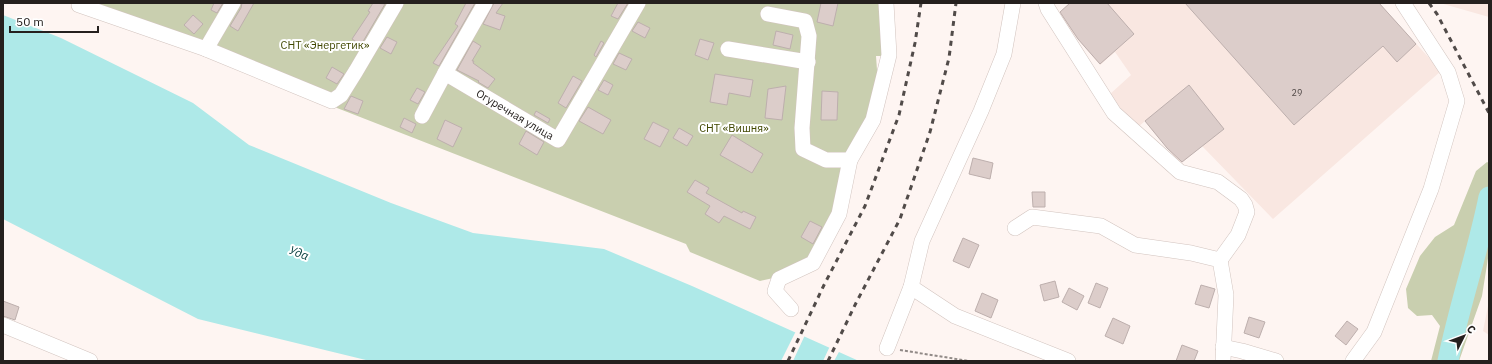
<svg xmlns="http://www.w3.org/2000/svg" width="1492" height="364" font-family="'IBM Plex Sans',sans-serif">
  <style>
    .built { fill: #f9e7e1 }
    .green { fill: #c9cfaf }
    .water { fill: #aee9e8 }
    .pier { fill: #fef5f2 }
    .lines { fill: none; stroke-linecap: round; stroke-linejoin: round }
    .river { stroke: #aee9e8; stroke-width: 21 }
    .building { fill: #dccdca; stroke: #bdafad }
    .minor-casing { stroke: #d2c4bf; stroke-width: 16 }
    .path { stroke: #908986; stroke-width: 2; stroke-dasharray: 3 2; stroke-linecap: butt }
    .minor { stroke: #fff; stroke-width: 15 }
    .rail { stroke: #514b49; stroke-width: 3; stroke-dasharray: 5 5; stroke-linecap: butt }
    .labels { text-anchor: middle; stroke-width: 4; stroke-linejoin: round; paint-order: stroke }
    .number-label { font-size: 9px; fill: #534b49 }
    .park-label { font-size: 11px; fill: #414800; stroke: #fff }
    .street-label { font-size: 11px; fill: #25201e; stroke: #fff }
    .water-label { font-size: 12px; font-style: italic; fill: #033c3c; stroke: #fff }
  </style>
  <rect width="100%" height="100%" fill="#fef5f2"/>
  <path class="built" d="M 1070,3 L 1379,3 L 1441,71 L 1273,219 L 1202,146 L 1180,164 L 1145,121 L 1137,128 L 1109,95 L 1131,75 L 1115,52 L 1100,65 L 1057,15 Z
    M 1440,3 L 1489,3 L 1489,17 Z
    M 1489,301 L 1489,335 L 1483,331 Z"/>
  <path class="green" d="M 94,3 L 883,3 L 885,56 L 876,56 L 878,84 L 816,259 L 778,277 L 760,281 L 690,252 L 686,244 L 337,108 L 325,91 Z
    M 1487,162 L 1489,163 L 1489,252 L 1482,296 L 1459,361 L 1431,361 L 1440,326 L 1432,315 L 1417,316 L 1408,308 L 1406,289 L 1420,256 L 1435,237 L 1454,225 L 1476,171 Z"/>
  <path class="water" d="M 3,15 L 61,38 L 193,103 L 249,145 L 391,203 L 473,233 L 604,249 L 692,286 L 859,361 L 370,361 L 198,319 L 3,219 Z"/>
  <path class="pier" d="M 796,331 L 805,335 L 793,361 L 781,361 Z
    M 830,346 L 840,350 L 834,361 L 823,361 Z"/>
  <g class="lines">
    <path class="river" d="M 1448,361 C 1459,306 1478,252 1489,197"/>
  </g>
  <path class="building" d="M 214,3 L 223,3 L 217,13 L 211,10 Z
    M 242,3 L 254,3 L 238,31 L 230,26 L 241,8 Z
    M 373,3 L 385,4 L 361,45 L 352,39 L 370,12 L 368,11 Z
    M 466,3 L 475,3 L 439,66 L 433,63 L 458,26 L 455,24 Z
    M 494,3 L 503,3 L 496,13 L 505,16 L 500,30 L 483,24 Z
    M 618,3 L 628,3 L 618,19 L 611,16 Z
    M 821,3 L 838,3 L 833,26 L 817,22 Z
    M 1070,3 L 1107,3 L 1134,34 L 1100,64 L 1078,39 L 1060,12 Z
    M 1185,3 L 1379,3 L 1416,44 L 1397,62 L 1383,46 L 1294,125 Z
    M 193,15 L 203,24 L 194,34 L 184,25 Z
    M 638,22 L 650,28 L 645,38 L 632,31 Z
    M 776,31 L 793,35 L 790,49 L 773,45 Z
    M 387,37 L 397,42 L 391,54 L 380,48 Z
    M 700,39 L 714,43 L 708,60 L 695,55 Z
    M 473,41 L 481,46 L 472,61 L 474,61 L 473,63 L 495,79 L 488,88 L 478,82 L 479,81 L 457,70 Z
    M 601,41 L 604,43 L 596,57 L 594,55 Z
    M 619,53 L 632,59 L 626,70 L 613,64 Z
    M 332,67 L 344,74 L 337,84 L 326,78 Z
    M 715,74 L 753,80 L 750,97 L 729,93 L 727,105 L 710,102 Z
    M 573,76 L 582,81 L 566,108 L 558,103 Z
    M 604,80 L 613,85 L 608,95 L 598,90 Z
    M 1189,85 L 1224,129 L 1182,162 L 1167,148 L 1145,121 Z
    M 786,86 L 782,120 L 765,118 L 768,89 Z
    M 417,88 L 425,92 L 418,104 L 410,100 Z
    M 822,91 L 838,92 L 837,120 L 821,120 Z
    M 351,96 L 363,101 L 358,114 L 344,109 Z
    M 588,107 L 611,120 L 603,134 L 579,121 Z
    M 536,111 L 550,119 L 548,123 L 534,115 Z
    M 404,118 L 416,124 L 412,133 L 400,127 Z
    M 445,120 L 462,128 L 453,147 L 437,139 Z
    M 653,122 L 669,130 L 660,147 L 644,139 Z
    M 679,128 L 693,136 L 687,146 L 673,138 Z
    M 526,131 L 544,142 L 537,155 L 519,144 Z
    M 732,135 L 763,154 L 752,173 L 720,155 Z
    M 973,158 L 993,163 L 990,179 L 969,174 Z
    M 695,180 L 709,188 L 706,193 L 742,213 L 743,211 L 756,217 L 750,229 L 724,216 L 719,223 L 705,214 L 710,206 L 687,192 Z
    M 1032,192 L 1045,192 L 1045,207 L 1033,207 Z
    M 810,221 L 822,227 L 813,244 L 801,237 Z
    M 963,238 L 979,245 L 969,268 L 953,261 Z
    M 1055,281 L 1059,297 L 1044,301 L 1040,285 Z
    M 1096,283 L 1108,288 L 1100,308 L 1088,303 Z
    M 1201,285 L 1215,289 L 1209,308 L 1195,304 Z
    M 1069,288 L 1084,296 L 1077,310 L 1062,302 Z
    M 982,293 L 998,300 L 991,318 L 975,311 Z
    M 3,301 L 19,307 L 15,320 L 3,316 Z
    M 1249,317 L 1265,322 L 1259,338 L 1244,333 Z
    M 1113,318 L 1130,326 L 1123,344 L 1105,336 Z
    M 1347,321 L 1358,329 L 1346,345 L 1335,336 Z
    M 1182,345 L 1198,351 L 1194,361 L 1176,361 Z"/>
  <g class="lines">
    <defs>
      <g id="minor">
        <path d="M 79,3 L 79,5 L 206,49 L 332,101 L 341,95 L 356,71 L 396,3"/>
        <path id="s1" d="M 485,3 L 445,73 L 558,140 L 638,3"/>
        <path d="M 1046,3 L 1048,9 L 1114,113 L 1180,172 L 1218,182 L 1241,199 L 1245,205 L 1247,212 L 1238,235 L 1220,260"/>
        <path d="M 768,14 L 805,21 L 809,36 L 802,128 L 803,149 L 826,160 L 850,160 L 873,120 L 889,55 L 886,3"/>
        <path d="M 206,49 L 233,3"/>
        <path d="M 728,49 L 808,62"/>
        <path d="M 422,116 L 445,73"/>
        <path d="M 1015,228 L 1032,217 L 1101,226 L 1135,245 L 1191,253 L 1220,260 L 1226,295 L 1223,361"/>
        <path d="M 911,287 L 955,316 L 1068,361"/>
        <path d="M 791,309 L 775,291 L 779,279 L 813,263 L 839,214 L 850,160"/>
        <path d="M 3,325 L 90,361"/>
        <path d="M 1223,347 L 1242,351 L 1276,361"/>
        <path d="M 887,348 L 911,287 L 922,241 L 981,111 L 1004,54 L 1013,3"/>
        <path d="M 1353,361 L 1374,332 L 1431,189 L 1457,101 L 1448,72 L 1403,3"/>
      </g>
    </defs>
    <use href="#minor" class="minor-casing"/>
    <path class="path" d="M 900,350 L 969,361"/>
    <use href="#minor" class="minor"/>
    <path class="rail" d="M 1429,3 L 1437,14 L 1489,113
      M 788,361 L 824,285 L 865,206 L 899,115 L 915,43 L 921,3
      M 828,361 L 856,303 L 900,219 L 930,132 L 949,58 L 956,3"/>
  </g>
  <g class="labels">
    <g class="number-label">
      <text x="1297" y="96">29</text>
    </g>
    <g class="park-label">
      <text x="325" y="49">СНТ «Энергетик»</text>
      <text x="734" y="132">СНТ «Вишня»</text>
    </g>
    <g class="street-label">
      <text dy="4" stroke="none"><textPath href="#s1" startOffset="162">Огуречная улица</textPath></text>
    </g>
    <g class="water-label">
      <text transform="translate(299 253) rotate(21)" y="4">Уда</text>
    </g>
  </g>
  <rect width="1492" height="364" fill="none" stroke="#25201e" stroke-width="8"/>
  <g transform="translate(1464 336) rotate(48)" stroke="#ffffff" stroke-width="3" paint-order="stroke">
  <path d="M0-3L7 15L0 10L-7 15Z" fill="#25201e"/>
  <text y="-6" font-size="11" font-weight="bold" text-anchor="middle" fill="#25201e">С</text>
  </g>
  <path d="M10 26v6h88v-6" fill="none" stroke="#25201e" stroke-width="2"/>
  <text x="16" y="26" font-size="12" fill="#25201e" stroke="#ffffff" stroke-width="3" paint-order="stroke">50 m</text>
</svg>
